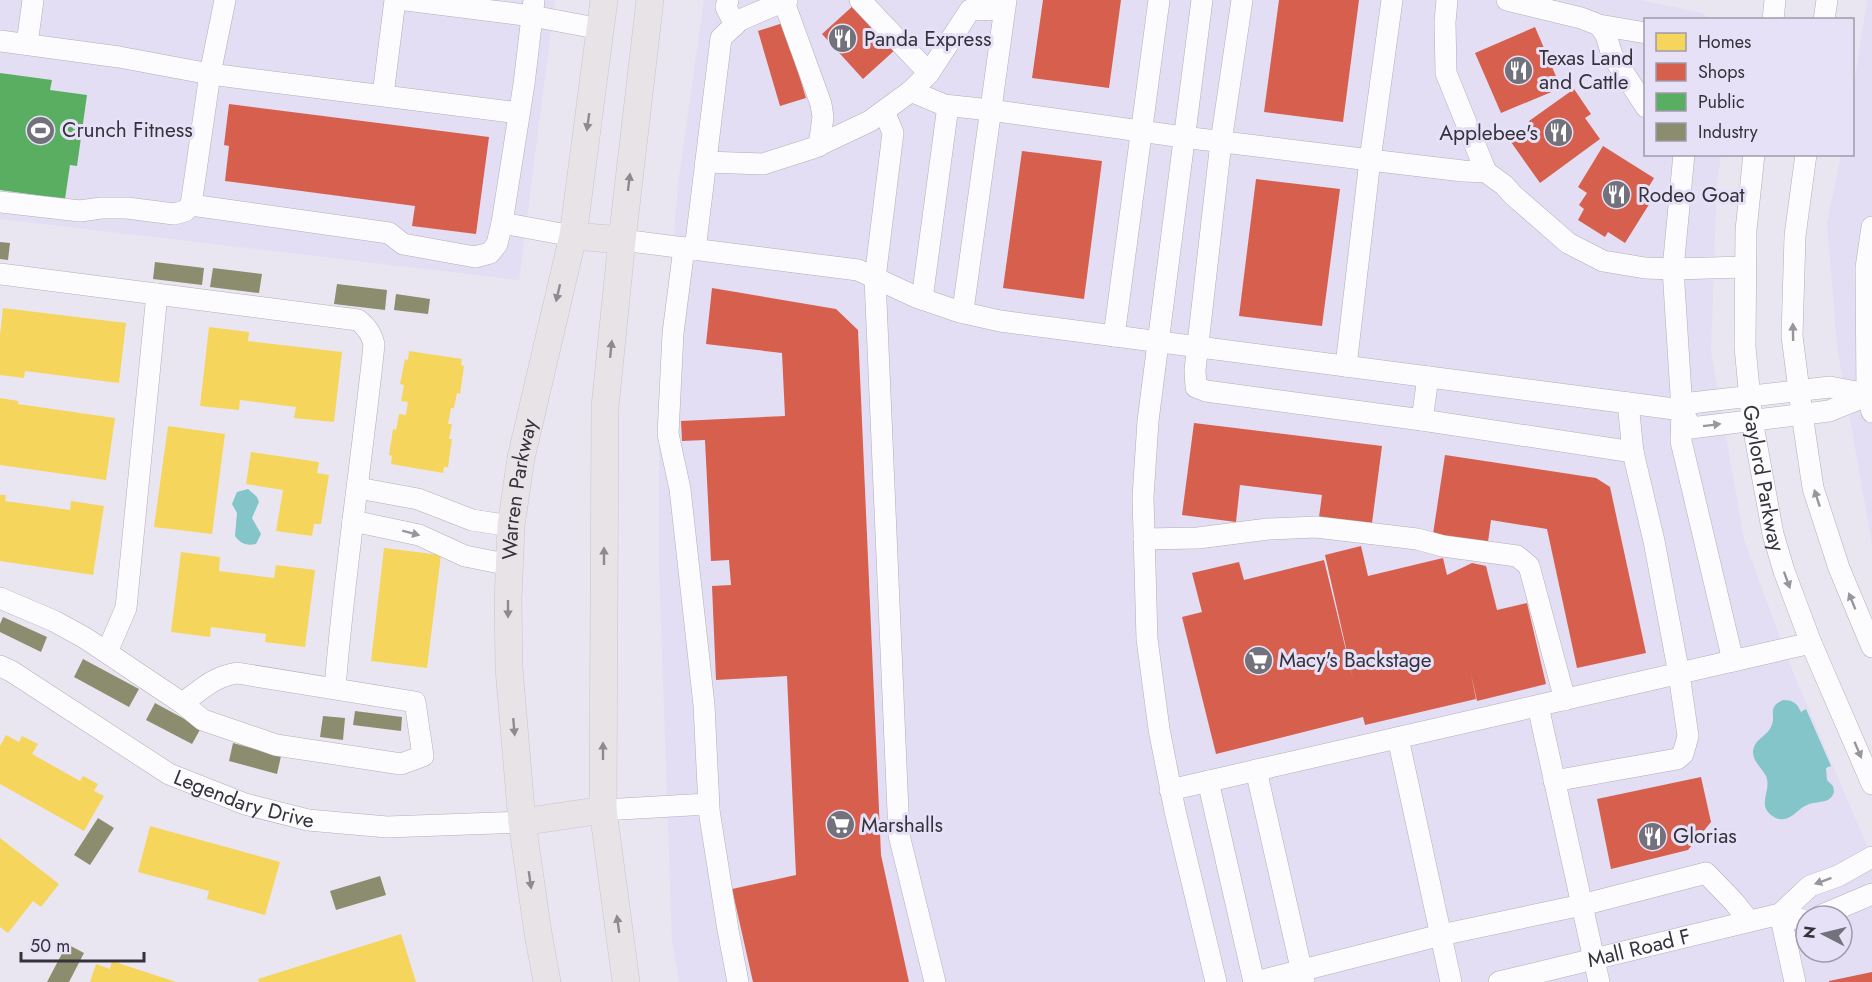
<svg xmlns="http://www.w3.org/2000/svg" width="1872" height="982" font-family="Jost,sans-serif">
  <style>
    .built { fill: #e3def3; fill-rule: evenodd }
    .water { fill: #84c5ca }
    .homes { fill: #f6d55c }
    .shops { fill: #d6604d }
    .public { fill: #5aae61 }
    .industry { fill: #8c8c6e }
    .lines { fill: none; stroke-linecap: round; stroke-linejoin: round }
    .minor-casing { stroke: #b1afb8; stroke-width: 22 }
    .major-casing { stroke: #c7c5cb; stroke-width: 28 }
    .minor { stroke: #fcfbfd; stroke-width: 21 }
    .major { stroke: #e8e3e6; stroke-width: 27 }
    .oneway { fill: #8e8a90 }
    .oneway2 { fill: #98969c }
    .labels { text-anchor: middle; stroke-width: 6; stroke-linejoin: round; paint-order: stroke }
    .poi-label { font-size: 21px; fill: #34323b; stroke: #e6e1f7; text-anchor: start }
    .street-label { font-size: 21px; fill: #34323b; stroke: #e6e1f7 }
  </style>
  <rect width="100%" height="100%" fill="#e9e6f2"/>
  <path class="built" d="M 0,0 L 555,0 L 519,280 L 0,219 Z
    M 704,0 L 1640,0 L 1702,13 L 1709,19 L 1646,20 L 1646,154 L 1721,155 L 1717,184 L 1711,351 L 1744,540 L 1795,677 L 1872,857 L 1872,982 L 679,982 L 672,942 L 659,567 L 659,414 L 678,184 ZM 1806,916 L 1842,916 L 1842,952 L 1806,952 Z
    M 1867,0 L 1872,0 L 1872,543 L 1837,347 L 1827,223 L 1841,155 L 1852,154 L 1853,91 Z"/>
  <path class="water" d="M 248,489 L 257,497 L 259,502 L 252,518 L 261,534 L 256,544 C 247,546 241,544 235,536 L 237,513 L 232,504 L 237,492 Z
    M 1783,700 C 1793,700 1797,703 1801,712 L 1806,709 L 1831,766 L 1826,768 L 1827,780 L 1833,786 L 1834,792 C 1830,805 1818,800 1807,805 C 1799,808 1793,818 1784,819 C 1779,820 1775,818 1771,815 C 1757,804 1772,790 1766,776 C 1762,768 1753,762 1753,752 C 1754,739 1766,737 1771,727 C 1777,715 1766,708 1783,700 Z"/>
  <path class="homes" d="M 3,308 L 126,323 L 119,383 L 25,371 L 24,378 L 0,375 L 0,335 Z
    M 209,327 L 249,332 L 248,341 L 342,352 L 334,422 L 294,418 L 296,407 L 240,400 L 239,410 L 200,406 Z
    M 409,351 L 462,359 L 461,365 L 464,366 L 460,394 L 457,393 L 454,408 L 451,408 L 448,424 L 452,424 L 449,439 L 452,439 L 448,467 L 444,467 L 443,473 L 391,464 L 392,456 L 389,455 L 393,429 L 396,430 L 399,414 L 406,415 L 408,402 L 401,401 L 404,385 L 400,384 L 405,359 L 408,360 Z
    M 0,398 L 18,401 L 18,404 L 115,418 L 106,480 L 0,465 Z
    M 168,426 L 225,434 L 212,534 L 154,527 Z
    M 251,452 L 319,462 L 317,473 L 329,475 L 321,524 L 314,524 L 312,536 L 276,531 L 283,490 L 246,484 Z
    M 0,495 L 6,495 L 5,501 L 70,510 L 71,501 L 104,506 L 93,575 L 0,561 Z
    M 384,548 L 441,555 L 427,668 L 371,661 Z
    M 181,552 L 220,557 L 219,571 L 274,578 L 276,565 L 315,570 L 305,647 L 265,642 L 266,634 L 211,627 L 210,637 L 171,632 Z
    M 6,735 L 19,742 L 22,736 L 38,744 L 32,754 L 80,781 L 83,776 L 98,784 L 94,791 L 104,796 L 84,831 L 0,784 L 0,746 Z
    M 150,826 L 280,862 L 265,915 L 207,899 L 209,891 L 138,872 Z
    M 0,838 L 59,884 L 41,907 L 33,901 L 8,933 L 0,927 Z
    M 401,934 L 416,982 L 259,982 L 258,979 Z
    M 112,961 L 176,982 L 90,982 L 96,964 L 110,969 Z"/>
  <path class="shops" d="M 1043,0 L 1121,0 L 1109,88 L 1032,78 Z
    M 1279,0 L 1359,0 L 1343,122 L 1264,112 Z
    M 855,4 L 896,49 L 863,79 L 822,34 Z
    M 783,23 L 806,98 L 780,106 L 758,31 Z
    M 1535,27 L 1561,88 L 1501,113 L 1475,53 Z
    M 1574,89 L 1591,114 L 1585,118 L 1600,139 L 1540,183 L 1511,142 L 1533,126 L 1529,121 Z
    M 229,104 L 489,137 L 476,234 L 412,226 L 415,206 L 225,181 L 229,146 L 224,145 Z
    M 1603,146 L 1654,178 L 1645,193 L 1653,198 L 1625,243 L 1608,232 L 1605,237 L 1578,220 L 1584,209 L 1579,205 L 1587,193 L 1578,187 Z
    M 1022,151 L 1102,161 L 1084,299 L 1003,288 Z
    M 1256,179 L 1340,189 L 1322,326 L 1239,316 Z
    M 712,288 L 836,309 L 858,330 L 881,855 L 909,982 L 753,982 L 732,889 L 796,875 L 787,676 L 716,680 L 712,586 L 731,585 L 729,560 L 711,561 L 705,440 L 682,441 L 681,421 L 785,416 L 782,353 L 706,344 Z
    M 1194,423 L 1382,446 L 1372,523 L 1319,517 L 1322,495 L 1240,485 L 1236,522 L 1182,515 Z
    M 1445,455 L 1596,478 L 1610,487 L 1646,653 L 1577,668 L 1547,529 L 1491,520 L 1488,542 L 1433,534 Z
    M 1361,546 L 1368,576 L 1443,558 L 1447,575 L 1472,563 L 1486,566 L 1497,610 L 1527,603 L 1546,684 L 1477,701 L 1471,674 L 1476,699 L 1365,725 L 1363,717 L 1216,754 L 1182,617 L 1202,612 L 1192,573 L 1239,562 L 1244,580 L 1324,560 L 1353,679 L 1325,555 Z
    M 1701,777 L 1711,822 L 1688,850 L 1611,869 L 1597,799 Z
    M 1872,972 L 1872,982 L 1829,982 L 1829,981 Z"/>
  <path class="public" d="M 0,73 L 52,80 L 50,90 L 87,95 L 77,166 L 70,165 L 65,199 L 0,190 Z"/>
  <path class="industry" d="M 0,242 L 10,243 L 8,260 L 0,259 Z
    M 155,262 L 204,268 L 202,285 L 153,279 Z
    M 213,268 L 262,274 L 259,293 L 210,287 Z
    M 337,284 L 387,290 L 385,310 L 334,304 Z
    M 396,294 L 430,299 L 428,314 L 394,310 Z
    M 3,617 L 47,637 L 41,652 L 0,632 L 0,624 Z
    M 83,659 L 139,689 L 129,707 L 74,677 Z
    M 155,703 L 201,728 L 192,744 L 146,720 Z
    M 355,711 L 402,717 L 401,731 L 353,725 Z
    M 323,716 L 345,718 L 343,740 L 320,737 Z
    M 233,743 L 281,756 L 277,774 L 229,761 Z
    M 98,818 L 114,828 L 90,865 L 74,855 Z
    M 380,876 L 386,895 L 336,910 L 330,891 Z
    M 67,944 L 84,953 L 69,982 L 47,982 Z"/>
  <g class="lines">
    <defs>
      <g id="minor">
        <path d="M 406,0 L 532,16 L 601,29"/>
        <path d="M 534,0 L 524,84 L 502,223 L 573,236"/>
        <path d="M 728,0 L 726,7 L 735,25"/>
        <path d="M 860,0 L 929,73"/>
        <path d="M 1202,0 L 1148,421 L 1143,497 L 1147,639 L 1159,729 L 1175,811 L 1216,982"/>
        <path d="M 1242,0 L 1221,142 L 1195,370 L 1196,387 L 1206,391 L 1422,420 L 1633,452 L 1654,541 L 1679,674 L 1688,736 L 1683,754 L 1677,759 L 1554,781"/>
        <path d="M 1447,0 L 1445,22 L 1446,73 L 1486,172"/>
        <path d="M 1507,0 L 1581,18 L 1599,25 L 1606,35 L 1612,55 L 1646,107"/>
        <path d="M 784,2 L 821,104 L 823,117 L 819,146"/>
        <path d="M 1773,20 L 1775,0"/>
        <path d="M 1824,20 L 1827,0"/>
        <path d="M 1599,25 L 1646,33"/>
        <path d="M 0,41 L 119,57 L 210,74 L 519,113"/>
        <path d="M 27,44 L 33,0"/>
        <path d="M 911,91 L 929,73 L 970,10 L 1004,9"/>
        <path d="M 383,95 L 395,0"/>
        <path d="M 884,111 L 893,133 L 875,278 L 899,835 L 935,982"/>
        <path d="M 1684,154 L 1673,269 L 1682,410 L 1681,441 L 1733,661"/>
        <path id="s1" d="M 1754,154 L 1746,230 L 1745,347 L 1752,420 L 1773,534 L 1784,571 L 1811,643 L 1872,784"/>
        <path d="M 1806,154 L 1795,236 L 1792,336 L 1802,414 L 1813,488 L 1839,568 L 1872,647"/>
        <path d="M 706,162 L 763,164 L 813,148 L 870,121 L 911,91 L 944,105 L 990,110 L 1183,137 L 1370,160 L 1463,171 L 1486,172 L 1504,185 L 1513,195 L 1568,243 L 1603,261 L 1645,268 L 1673,269 L 1745,267"/>
        <path d="M 0,202 L 80,211 L 101,208 L 127,208 L 174,214 L 185,211 L 191,205 L 389,233 L 403,244 L 475,257 L 490,253 L 497,244 L 502,223"/>
        <path d="M 191,205 L 210,74 L 225,0"/>
        <path d="M 1872,227 L 1866,268 L 1867,394 L 1872,412"/>
        <path d="M 622,240 L 858,270 L 916,297 L 960,312 L 1000,321 L 1682,410 L 1691,403 L 1830,387 L 1867,394"/>
        <path d="M 684,248 L 673,333 L 668,434 L 680,489 L 704,705 L 709,808"/>
        <path d="M 695,250 L 721,38 L 740,20 L 787,0"/>
        <path d="M 0,274 L 358,320 C 367,327 372,334 374,345 C 362,460 344,574 335,688"/>
        <path d="M 922,299 L 948,106"/>
        <path d="M 960,312 L 964,303 L 1006,0"/>
        <path d="M 1114,336 L 1159,0"/>
        <path d="M 1346,366 L 1370,160 L 1392,0"/>
        <path d="M 1628,403 L 1633,452"/>
        <path d="M 1682,410 L 1691,428 L 1829,411 L 1871,394"/>
        <path d="M 1422,420 L 1428,377"/>
        <path d="M 358,488 L 418,499 L 472,520 L 511,526"/>
        <path d="M 353,521 L 419,535 L 465,556 L 510,565"/>
        <path d="M 1144,539 L 1198,538 L 1268,529 L 1316,527 L 1417,539 L 1443,546 L 1517,556 L 1529,566 L 1565,700"/>
        <path d="M 0,598 L 54,621 L 85,638 L 182,703 L 203,720 L 276,745 L 401,764 L 423,756 L 415,702 L 237,673 C 212,677 202,690 182,703"/>
        <path d="M 107,652 L 126,608 L 157,294"/>
        <path id="s2" d="M 0,666 L 11,671 L 169,774 L 245,804 L 308,820 L 387,827 L 522,822"/>
        <path d="M 1538,706 L 1599,982"/>
        <path d="M 1398,738 L 1451,982"/>
        <path d="M 1256,770 L 1304,981"/>
        <path d="M 1208,781 L 1254,982"/>
        <path d="M 1170,790 L 1811,643"/>
        <path d="M 603,810 L 708,804 L 728,930 L 738,982"/>
        <path d="M 1780,914 L 1795,982"/>
        <path d="M 1780,914 L 1806,921"/>
        <path d="M 1820,916 L 1872,894"/>
        <path d="M 1256,982 L 1441,935 L 1582,905 L 1706,873 L 1734,902 L 1749,921"/>
        <path id="s3" d="M 1499,982 L 1780,914 L 1810,886 L 1838,876 L 1872,857"/>
      </g>
      <g id="major">
        <path d="M 573,236 L 622,240"/>
        <path d="M 522,822 L 603,810"/>
        <path id="s4" d="M 547,982 L 538,933 L 522,822 L 509,668 L 508,601 L 511,526 L 521,458 L 573,236 L 604,0"/>
        <path d="M 626,982 L 603,810 L 605,407 L 622,240 L 650,0"/>
      </g>
    </defs>
    <use href="#minor" class="minor-casing"/>
    <use href="#major" class="major-casing"/>
    <use href="#minor" class="minor"/>
    <use href="#major" class="major"/>
  </g>
  <defs><path id="oneway-solid" d="M-6-.8H1V-3.2L6.5 0L1 3.2V.8H-6Z" transform="scale(1.5)"/></defs>
  <g class="oneway">
    <use href="#oneway-solid" transform="translate(588 122) rotate(98)"/>
    <use href="#oneway-solid" transform="translate(629 182) rotate(-83)"/>
    <use href="#oneway-solid" transform="translate(558 293) rotate(103)"/>
    <use href="#oneway-solid" transform="translate(611 349) rotate(-84)"/>
    <use href="#oneway-solid" transform="translate(604 556) rotate(-90)"/>
    <use href="#oneway-solid" transform="translate(508 609) rotate(90)"/>
    <use href="#oneway-solid" transform="translate(514 727) rotate(85)"/>
    <use href="#oneway-solid" transform="translate(603 751) rotate(-90)"/>
    <use href="#oneway-solid" transform="translate(530 880) rotate(82)"/>
    <use href="#oneway-solid" transform="translate(618 924) rotate(-98)"/>
  </g>
  <g class="oneway2">
    <use href="#oneway-solid" transform="translate(1793 332) rotate(-91)"/>
    <use href="#oneway-solid" transform="translate(1712 425) rotate(-7)"/>
    <use href="#oneway-solid" transform="translate(1817 498) rotate(-108)"/>
    <use href="#oneway-solid" transform="translate(411 533) rotate(15)"/>
    <use href="#oneway-solid" transform="translate(1787 580) rotate(70)"/>
    <use href="#oneway-solid" transform="translate(1852 601) rotate(-112)"/>
    <use href="#oneway-solid" transform="translate(1858 750) rotate(67)"/>
    <use href="#oneway-solid" transform="translate(1823 881) rotate(160)"/>
  </g>
  <defs>
    <symbol id="restaurant-disc" viewBox="-11 -11 22 22"><circle r="9.5" fill="#73717b" stroke="#e6e1f7"/><path d="M-5-6h1v4h1v-4h1v4h1v-4h1v5L-1.5 .5V6h-2V.5L-5-1ZM5-6V6H3V1.5H1.5Q1.5-4 5-6Z" fill="#fff"/></symbol>
    <symbol id="stadium-disc" viewBox="-11 -11 22 22"><circle r="9.5" fill="#73717b" stroke="#e6e1f7"/><path d="M0-5a6.5 5 0 1 0 0 10a6.5 5 0 1 0 0-10ZM-3.5-1.8h7v3.6h-7Z" fill="#fff"/></symbol>
    <symbol id="supermarket-disc" viewBox="-11 -11 22 22"><circle r="9.5" fill="#73717b" stroke="#e6e1f7"/><path d="M-6-5.5h2.5l.6 2H6L4.5 2H-2.5L-4.4-4H-6ZM-1.5 3.2a1.3 1.3 0 1 0 .1 0ZM3 3.2a1.3 1.3 0 1 0 .1 0Z" fill="#fff"/></symbol>
  </defs>
  <g fill-rule="evenodd">
    <use href="#restaurant-disc" x="826" y="22" width="33" height="33"/>
    <use href="#restaurant-disc" x="1502" y="54" width="33" height="33"/>
    <use href="#stadium-disc" x="24" y="114" width="33" height="33"/>
    <use href="#restaurant-disc" x="1542" y="116" width="33" height="33"/>
    <use href="#restaurant-disc" x="1600" y="178" width="33" height="33"/>
    <use href="#supermarket-disc" x="1242" y="644" width="33" height="33"/>
    <use href="#supermarket-disc" x="824" y="808" width="33" height="33"/>
    <use href="#restaurant-disc" x="1636" y="820" width="33" height="33"/>
  </g>
  <g class="labels">
    <g class="poi-label">
      <text x="864" y="46">Panda Express</text>
      <text x="1539" y="65">Texas Land<tspan x="1539" dy="24">and Cattle</tspan></text>
      <text x="62" y="137">Crunch Fitness</text>
      <text x="1538" y="140" text-anchor="end">Applebee's</text>
      <text x="1638" y="202">Rodeo Goat</text>
      <text x="1279" y="667">Macy's Backstage</text>
      <text x="861" y="832">Marshalls</text>
      <text x="1673" y="843">Glorias</text>
    </g>
    <g class="street-label">
      <text dy="7" stroke="none"><textPath href="#s1" startOffset="326">Gaylord Parkway</textPath></text>
      <text dy="7" stroke="none"><textPath href="#s4" startOffset="496">Warren Parkway</textPath></text>
      <text dy="7" stroke="none"><textPath href="#s2" startOffset="280">Legendary Drive</textPath></text>
      <text dy="7" stroke="none"><textPath href="#s3" startOffset="144">Mall Road F</textPath></text>
    </g>
  </g>
  <rect x="1644" y="18" width="210" height="138" fill="#e6e1f7" stroke="#9f9bac" stroke-width="1.5"/>
  <rect x="1656" y="33" width="30" height="18" fill="#f6d55c" stroke="#9f9bac" stroke-width="1.5"/>
  <text x="1698" y="48" font-size="18" fill="#34323b">Homes</text>
  <rect x="1656" y="63" width="30" height="18" fill="#d6604d" stroke="#9f9bac" stroke-width="1.5"/>
  <text x="1698" y="78" font-size="18" fill="#34323b">Shops</text>
  <rect x="1656" y="93" width="30" height="18" fill="#5aae61" stroke="#9f9bac" stroke-width="1.5"/>
  <text x="1698" y="108" font-size="18" fill="#34323b">Public</text>
  <rect x="1656" y="123" width="30" height="18" fill="#8c8c6e" stroke="#9f9bac" stroke-width="1.5"/>
  <text x="1698" y="138" font-size="18" fill="#34323b">Industry</text>
  <g transform="translate(1824 934) rotate(277)"><circle r="28" fill="#e6e1f7" stroke="#9f9bac" stroke-width="1.5"/>
  <path d="M0-4.5L10 22L0 15L-10 22Z" fill="#73717b"/>
  <text y="-9" font-size="16" font-weight="bold" text-anchor="middle" fill="#34323b">N</text>
  </g>
  <path d="M21 952v9h123v-9" fill="none" stroke="#34323b" stroke-width="3"/>
  <text x="30" y="952" font-size="18" fill="#34323b" stroke="#e6e1f7" stroke-width="4.5" paint-order="stroke">50 m</text>
</svg>
